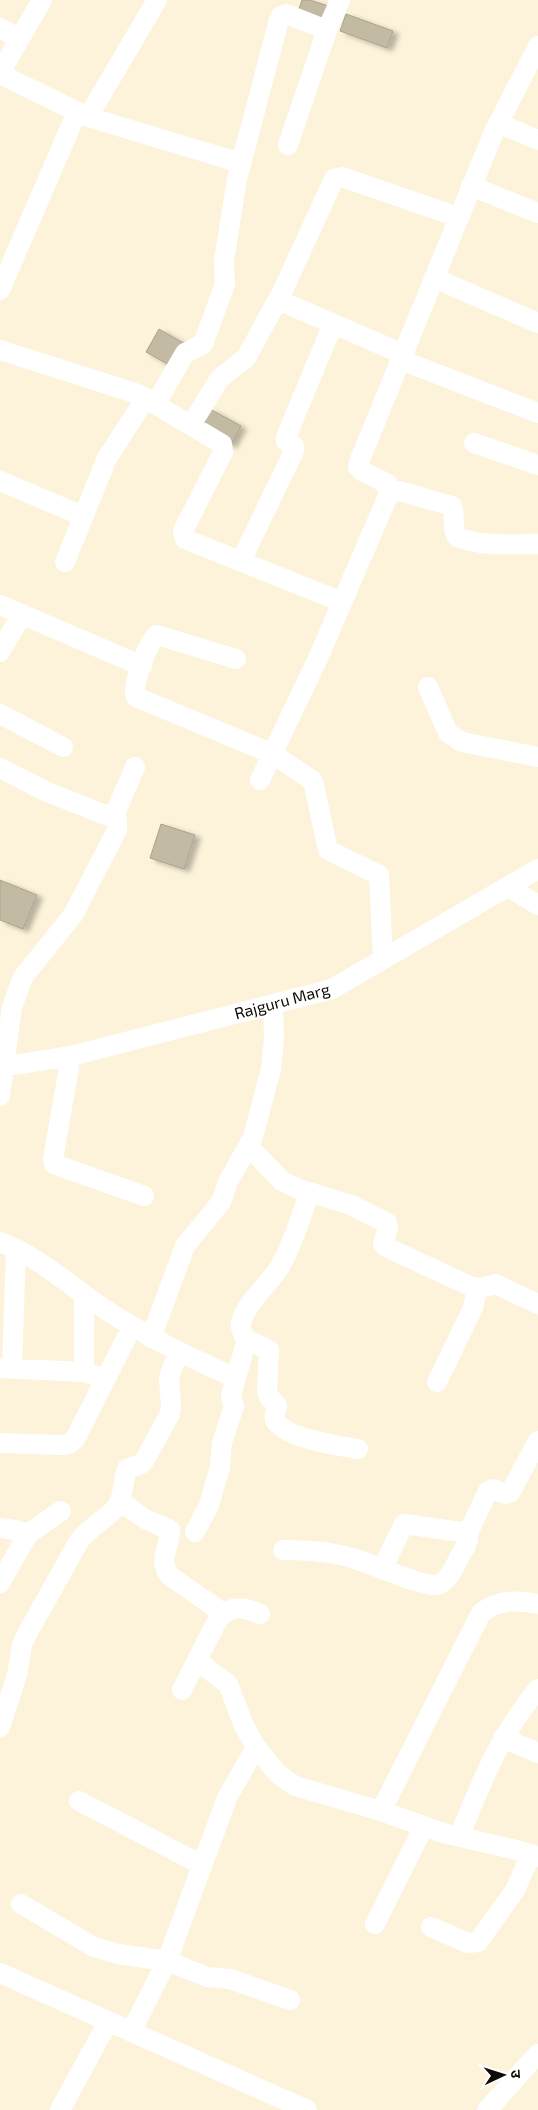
<svg xmlns="http://www.w3.org/2000/svg" width="538" height="2110" font-family="'Exo 2','Noto Sans Devanagari',sans-serif">
  <style>
    .building { fill: #c2baa2; stroke: #aaa28b; filter: url(#shadow) }
    .lines { fill: none; stroke-linecap: round; stroke-linejoin: round }
    .minor { stroke: #fff; stroke-width: 20 }
    .labels { text-anchor: middle; stroke-width: 5; stroke-linejoin: round; paint-order: stroke }
    .street-label { font-size: 16px; fill: #0e0b04; stroke: #fff }
  </style>
  <defs>
    <filter id="shadow"><feDropShadow dx="5.5" dy="3" stdDeviation="2.5" flood-color="#0004"/></filter>
  </defs>
  <rect width="100%" height="100%" fill="#fcf3da"/>
  <path class="building" d="M 302,0 L 310,0 L 331,7 L 326,22 L 298,12 Z
    M 346,14 L 393,31 L 387,48 L 340,31 Z
    M 159,329 L 185,344 L 173,367 L 146,352 Z
    M 210,409 L 241,426 L 231,445 L 200,428 Z
    M 161,824 L 195,835 L 184,869 L 150,858 Z
    M 0,880 L 37,895 L 23,929 L 0,920 Z"/>
  <g class="lines">
    <path class="minor" d="M 0,28 L 20,39
      M 0,73 L 42,0
      M 0,74 L 88,117 L 157,0
      M 88,117 L 241,163
      M 498,123 L 538,140
      M 288,145 L 327,30 L 340,0
      M 471,186 L 538,213
      M 434,278 L 538,323
      M 0,290 L 77,112
      M 278,300 L 403,354
      M 0,350 L 138,394 L 222,444 L 223,452 L 183,531 L 185,539 L 342,602
      M 401,360 L 538,413
      M 156,403 L 185,353 L 203,344 L 225,284 L 224,261 L 237,179 L 279,20 L 281,16 L 286,14 L 327,30
      M 191,425 L 220,378 L 246,358 L 283,290 L 334,179 L 342,177 L 458,217
      M 474,443 L 538,465
      M 0,481 L 83,516
      M 389,488 L 452,506 C 456,516 451,527 457,537 C 482,547 512,544 538,544
      M 241,561 L 294,451 L 294,446 L 286,441 L 286,437 L 333,324
      M 65,562 L 107,458 L 146,398
      M 0,605 L 142,666
      M 0,652 L 22,614
      M 236,659 L 157,635 C 148,642 131,686 136,697 L 273,754 L 313,781 L 328,850 L 379,875 L 383,959
      M 428,687 L 448,733 L 462,742 L 538,757
      M 0,714 L 63,747
      M 0,768 L 45,791 L 113,818 L 117,820 L 117,830 L 73,915 L 23,977 L 12,1007 L 0,1096
      M 260,780 L 319,656 L 388,496 L 389,488 L 388,484 L 362,471 L 358,467 L 359,462 L 494,132 L 538,46
      M 113,818 L 135,767
      M 508,887 L 538,905
      M 71,1056 L 53,1159 L 54,1164 L 144,1196
      M 0,1067 L 71,1056 L 332,989 L 538,869
      M 249,1147 L 282,1181 L 299,1189 L 351,1205 L 387,1223 L 388,1228 L 383,1244 L 386,1247 L 472,1287 L 481,1288 L 495,1284 L 538,1304
      M 0,1242 C 38,1256 70,1286 103,1308 C 145,1336 189,1357 235,1378
      M 151,1338 L 185,1246 L 221,1202 L 228,1182 L 253,1137 L 271,1069 L 274,1039 L 273,1005
      M 246,1339 L 269,1350 L 267,1391 L 269,1397 L 277,1405 C 277,1409 273,1416 275,1420 C 284,1438 339,1446 358,1449
      M 0,1368 L 84,1372 L 106,1379
      M 12,1368 L 16,1249
      M 84,1372 L 84,1295
      M 437,1382 L 473,1308 L 477,1289
      M 0,1443 L 62,1445 L 69,1444 L 75,1439 L 132,1327
      M 120,1501 L 145,1519 L 170,1530 C 170,1548 157,1560 170,1576 L 223,1613
      M 0,1528 L 16,1530 L 28,1534
      M 195,1532 L 209,1505 L 220,1467 L 222,1443 L 234,1406 L 231,1395 L 246,1343 C 246,1335 239,1331 241,1322 C 247,1301 268,1286 279,1268 C 293,1246 300,1217 310,1193
      M 283,1550 C 306,1550 329,1551 352,1558 C 370,1563 422,1587 436,1585 C 448,1584 455,1565 460,1556 C 464,1549 471,1540 467,1531
      M 382,1569 L 404,1524 L 461,1532 L 470,1529 L 488,1491 L 493,1489 L 505,1494 L 510,1493 L 538,1441
      M 0,1583 L 28,1534 L 61,1511
      M 197,1661 L 228,1684 L 244,1726 L 256,1747 L 278,1774 L 295,1786 L 381,1811 L 443,1833 L 517,1850 L 538,1857
      M 182,1690 L 218,1619 C 231,1604 244,1607 260,1614
      M 0,1727 L 17,1675 L 22,1645 L 28,1632 L 79,1541 C 89,1527 113,1515 119,1503 C 124,1492 123,1479 127,1469 L 141,1464 L 144,1461 L 170,1414 L 171,1407 L 169,1378 L 178,1352
      M 503,1738 L 538,1753
      M 79,1801 L 202,1865
      M 381,1811 L 481,1613 C 499,1599 517,1600 538,1604
      M 459,1837 C 482,1781 499,1736 538,1689
      M 21,1904 L 94,1947 L 118,1954 L 167,1961 L 207,1977 L 230,1979 L 290,2000
      M 375,1924 L 424,1826
      M 431,1927 L 468,1943 L 478,1942 L 515,1890 L 531,1854
      M 0,1973 L 307,2110
      M 131,2032 L 167,1961 L 227,1798 L 256,1747
      M 60,2110 L 108,2022
      M 487,2110 L 538,2054"/>
  </g>
  <g class="labels">
    <g class="street-label">
      <text transform="translate(282 1001) rotate(-15)" y="6">Rajguru Marg</text>
    </g>
  </g>
  <g transform="translate(503 2075) rotate(86)" stroke="#ffffff" stroke-width="4" paint-order="stroke">
  <path d="M0-4L9 19L0 12L-9 19Z" fill="#0e0b04"/>
  <text y="-8" font-size="14" font-weight="bold" text-anchor="middle" fill="#0e0b04">उ</text>
  </g>
</svg>
